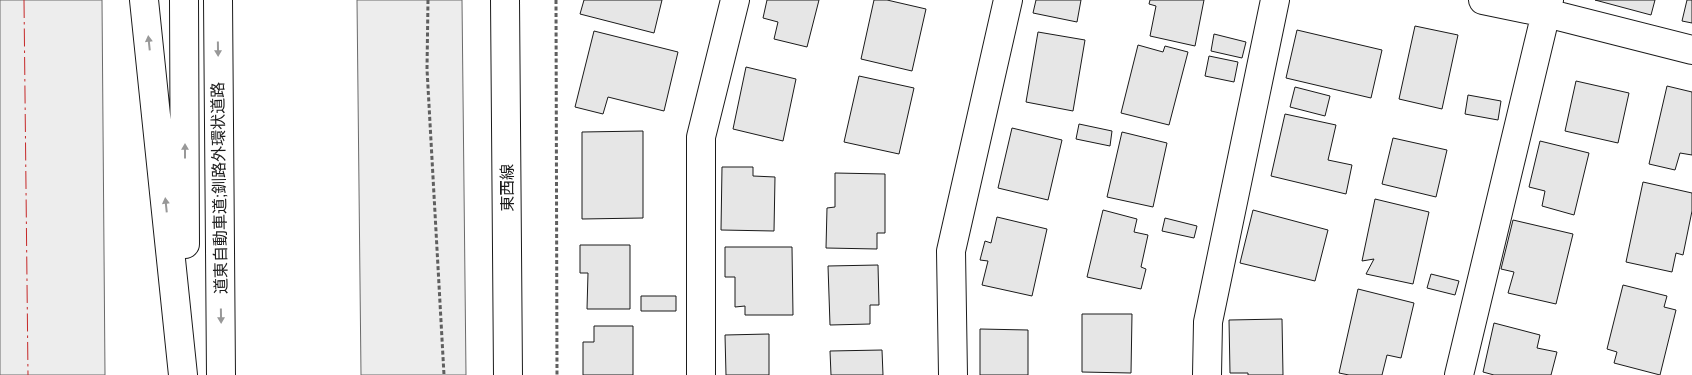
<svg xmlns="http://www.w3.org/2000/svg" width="1692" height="375" font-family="Helvetica,'Noto Sans JP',sans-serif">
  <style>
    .built { fill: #ededed; stroke: #6a6a6a }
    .building { fill: #e6e6e6; stroke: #1a1a1a }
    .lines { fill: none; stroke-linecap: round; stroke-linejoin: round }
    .minor-casing { stroke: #1a1a1a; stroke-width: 30 }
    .highway-casing { stroke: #1a1a1a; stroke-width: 30 }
    .path { stroke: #5f5f5f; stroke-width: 3; stroke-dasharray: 4 2.5; stroke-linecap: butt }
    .minor { stroke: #fff; stroke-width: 28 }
    .highway { stroke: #fff; stroke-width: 28 }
    .power { stroke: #c62828; stroke-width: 1; stroke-dasharray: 18 4 2.5 4; stroke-linecap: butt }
    .oneway { fill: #989898 }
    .labels { text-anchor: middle; stroke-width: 4; stroke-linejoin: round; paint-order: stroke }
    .street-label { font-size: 16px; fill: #1a1a1a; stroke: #fff }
  </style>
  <rect width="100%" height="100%" fill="#fff"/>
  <path class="built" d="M 0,0 L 102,0 L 105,375 L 0,375 Z
    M 357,0 L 462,0 L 466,375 L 361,375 Z"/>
  <path class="building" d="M 584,0 L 662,0 L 654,33 L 580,14 Z
    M 767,0 L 819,0 L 807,47 L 774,39 L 778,22 L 763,18 Z
    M 874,0 L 887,0 L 926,9 L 912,71 L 861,59 Z
    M 1036,0 L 1081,0 L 1077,22 L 1033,13 Z
    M 1150,0 L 1204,0 L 1195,46 L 1150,36 L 1156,6 L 1149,4 Z
    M 1595,0 L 1655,0 L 1651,15 Z
    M 1687,0 L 1692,0 L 1692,23 L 1682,21 Z
    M 1415,26 L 1458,35 L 1442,109 L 1399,99 Z
    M 1297,30 L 1382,50 L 1371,98 L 1286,78 Z
    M 594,31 L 678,52 L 664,111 L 608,97 L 603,114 L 575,107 Z
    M 1038,32 L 1085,40 L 1073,111 L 1026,102 Z
    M 1214,34 L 1246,42 L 1242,58 L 1211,51 Z
    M 1138,45 L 1163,52 L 1165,46 L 1188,52 L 1169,125 L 1121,113 Z
    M 1209,56 L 1238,62 L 1234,82 L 1205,76 Z
    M 746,67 L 796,79 L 783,141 L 733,129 Z
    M 859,76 L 914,88 L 899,154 L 844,142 Z
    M 1576,81 L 1629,93 L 1618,143 L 1565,131 Z
    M 1667,86 L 1692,92 L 1692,155 L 1680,153 L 1675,170 L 1649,164 Z
    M 1295,87 L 1330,96 L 1325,116 L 1290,107 Z
    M 1468,95 L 1501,101 L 1498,120 L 1465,114 Z
    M 1285,114 L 1336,125 L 1328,160 L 1352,165 L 1346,194 L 1271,176 Z
    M 1079,124 L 1112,131 L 1110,146 L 1076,139 Z
    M 1012,128 L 1062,140 L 1048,200 L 998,188 Z
    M 643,131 L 643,218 L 582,219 L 582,132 Z
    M 1122,132 L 1167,143 L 1153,207 L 1107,197 Z
    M 1393,138 L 1447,150 L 1436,197 L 1382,184 Z
    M 1540,141 L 1589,153 L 1574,215 L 1542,206 L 1545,191 L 1529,187 Z
    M 722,167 L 753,167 L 753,176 L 775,177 L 774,231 L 721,230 Z
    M 835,173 L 885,174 L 885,233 L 877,233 L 877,249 L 826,248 L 827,208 L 835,207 Z
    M 1643,182 L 1692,193 L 1692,211 L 1683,255 L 1676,253 L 1672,272 L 1626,262 Z
    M 1375,199 L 1429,212 L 1413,284 L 1366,274 L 1374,259 L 1362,261 Z
    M 1103,210 L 1137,219 L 1134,232 L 1148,235 L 1141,267 L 1146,269 L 1141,289 L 1087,277 Z
    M 1253,210 L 1328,230 L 1315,281 L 1240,263 Z
    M 997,217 L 1047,229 L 1032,296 L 982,285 L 988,261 L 980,260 L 985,241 L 991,243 Z
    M 1165,218 L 1197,226 L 1194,238 L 1162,231 Z
    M 1513,220 L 1573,234 L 1556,304 L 1508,293 L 1514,272 L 1501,269 Z
    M 580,245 L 630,245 L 630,309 L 587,309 L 588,273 L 580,273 Z
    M 725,247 L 792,247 L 793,315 L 745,315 L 745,306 L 735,307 L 735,277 L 725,277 Z
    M 878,265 L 879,305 L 870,305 L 870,324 L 830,325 L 828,266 Z
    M 1431,274 L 1459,281 L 1455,295 L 1427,288 Z
    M 1623,285 L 1667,296 L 1664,307 L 1676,310 L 1660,375 L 1614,363 L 1617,352 L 1607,349 Z
    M 1358,289 L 1414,303 L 1401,358 L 1387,355 L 1382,375 L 1349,375 L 1339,373 Z
    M 641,296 L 676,296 L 676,311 L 641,311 Z
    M 1082,314 L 1132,314 L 1131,373 L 1082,372 Z
    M 1282,319 L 1283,375 L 1248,375 L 1248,373 L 1230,373 L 1229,320 Z
    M 1494,323 L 1540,335 L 1537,348 L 1557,352 L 1551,375 L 1494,375 L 1483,372 Z
    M 594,326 L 633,326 L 633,375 L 583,375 L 583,342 L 594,342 Z
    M 980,329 L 1028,330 L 1028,375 L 980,375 Z
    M 769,334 L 769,375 L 726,375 L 725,335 Z
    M 882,350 L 883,375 L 831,375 L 830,351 Z"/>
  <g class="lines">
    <defs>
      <path id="minor" d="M 505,0 L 508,375
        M 1483,0 L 1546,13 L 1692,50
        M 701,375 L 701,137 L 735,0
        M 953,375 L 951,251 L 1008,0
        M 1207,375 L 1208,322 L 1275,0
        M 1459,375 L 1549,0"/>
      <path id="highway" d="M 144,0 L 183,375
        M 184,0 L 185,244
        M 218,0 L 221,375"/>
    </defs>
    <use href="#minor" class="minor-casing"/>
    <use href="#highway" class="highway-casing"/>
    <path class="path" d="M 428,0 L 427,69 L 444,375
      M 556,0 L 557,375"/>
    <use href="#minor" class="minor"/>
    <use href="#highway" class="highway"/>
    <path class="power" d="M 24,0 L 28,375"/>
  </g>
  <defs><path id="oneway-solid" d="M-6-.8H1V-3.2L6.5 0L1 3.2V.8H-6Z" transform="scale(1.25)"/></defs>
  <g class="oneway">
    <use href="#oneway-solid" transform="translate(149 43) rotate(-96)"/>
    <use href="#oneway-solid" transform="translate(218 49) rotate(89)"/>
    <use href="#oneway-solid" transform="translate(185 151) rotate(-90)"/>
    <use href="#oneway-solid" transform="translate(166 205) rotate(-96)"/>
    <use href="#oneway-solid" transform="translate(221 316) rotate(89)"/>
  </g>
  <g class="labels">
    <g class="street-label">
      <text transform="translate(219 188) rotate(-91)" y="6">道東自動車道;釧路外環状道路</text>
      <text transform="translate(507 188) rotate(-90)" y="6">東西線</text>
    </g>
  </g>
</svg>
